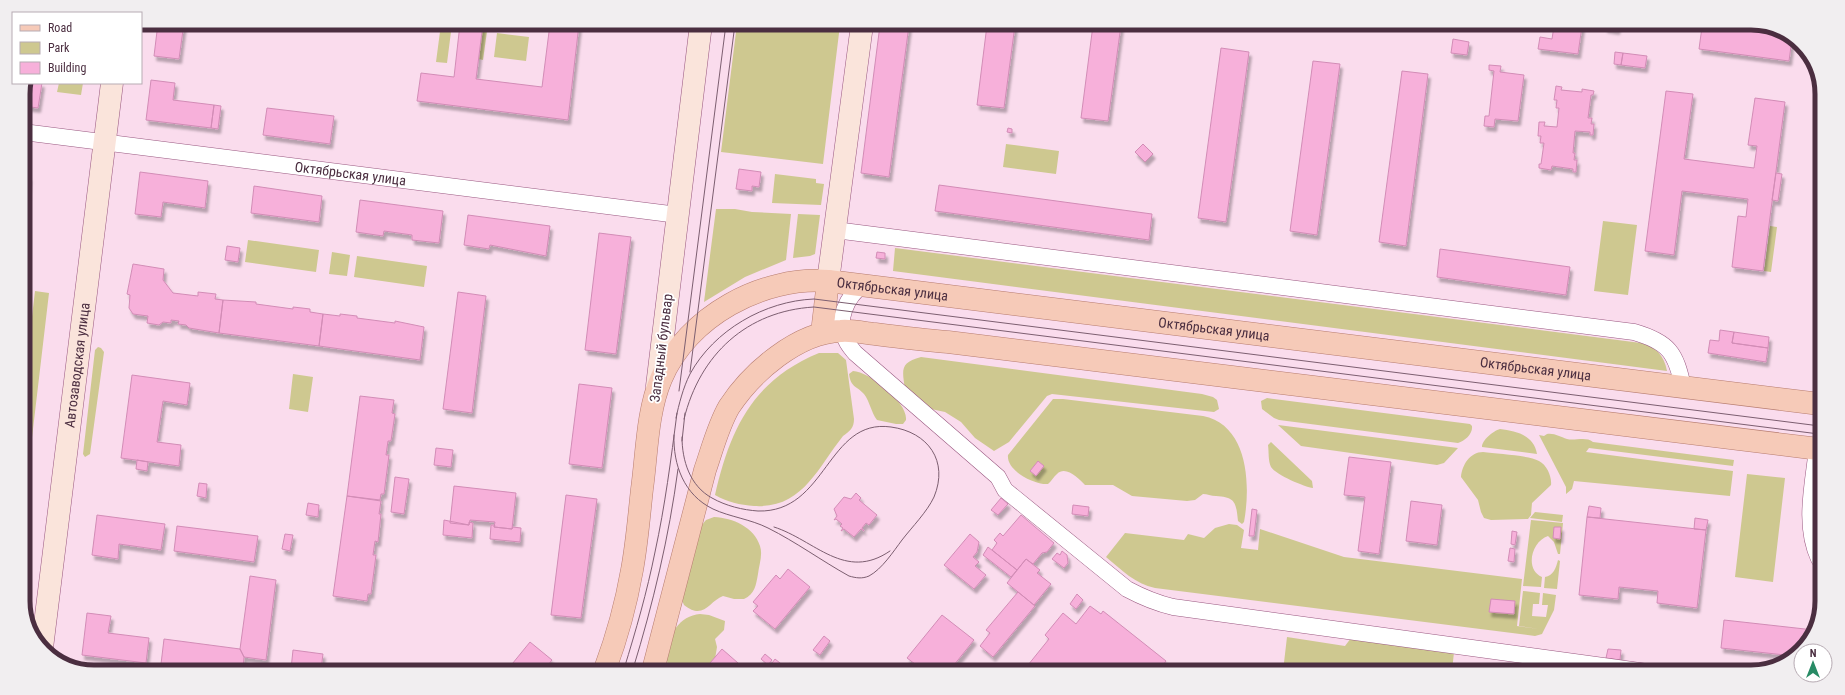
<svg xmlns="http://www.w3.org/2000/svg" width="1845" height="695" font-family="'Roboto Condensed',sans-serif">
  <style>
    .green { fill: #cec890 }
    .building { fill: #f7b0da; stroke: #d28cb6; filter: url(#shadow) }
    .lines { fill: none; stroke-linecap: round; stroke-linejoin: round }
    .street-casing { stroke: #995880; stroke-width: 17 }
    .secondary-casing { stroke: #995880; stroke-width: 23 }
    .primary-casing { stroke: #b67c6f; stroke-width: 23 }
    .street { stroke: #fff; stroke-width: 16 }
    .secondary { stroke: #fae4db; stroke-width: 22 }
    .primary { stroke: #f6cab8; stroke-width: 22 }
    .tram { stroke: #7c5e70; stroke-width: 1 }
    .labels { text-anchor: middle; stroke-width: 3.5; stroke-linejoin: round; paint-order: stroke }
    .street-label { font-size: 14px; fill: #4b2e40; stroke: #fff }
    .rim { fill: none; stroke: #4b2e40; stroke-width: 5 }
  </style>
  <defs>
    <filter id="shadow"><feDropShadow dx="2.5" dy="4.5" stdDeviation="1" flood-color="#0004"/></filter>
  </defs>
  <rect width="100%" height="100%" fill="#fadced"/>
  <path class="green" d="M 441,24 L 452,24 L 447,63 L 436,62 Z
    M 483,24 L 488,24 L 483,60 L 479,59 Z
    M 737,24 L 840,25 L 823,164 L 721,152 Z
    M 497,33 L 529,37 L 526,61 L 494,57 Z
    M 59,83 L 83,83 L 81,95 L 57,92 Z
    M 1006,144 L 1059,151 L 1056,174 L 1003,167 Z
    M 775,174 L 816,179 L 816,183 L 824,184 L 821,205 L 772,203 Z
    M 716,209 L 735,209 L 752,212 L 791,214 L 786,260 L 745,277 L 704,302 Z
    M 798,214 L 820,215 L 815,254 L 810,256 L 793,258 Z
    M 1603,221 L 1637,225 L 1628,295 L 1594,291 Z
    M 1770,226 L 1777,227 L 1771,272 L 1764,271 Z
    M 248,240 L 319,250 L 316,272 L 245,262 Z
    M 895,248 L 1641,343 C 1656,347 1664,355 1667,371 L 893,271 Z
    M 332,252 L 350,255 L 347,276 L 329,274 Z
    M 357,256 L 427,266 L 424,287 L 354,277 Z
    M 35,291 L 49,293 L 23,514 L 23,393 Z
    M 98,347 L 101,348 L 104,352 L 90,454 L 85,457 L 83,454 L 95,350 Z
    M 819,353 L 838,353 L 846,360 L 854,419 C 854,428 850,431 843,436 C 817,469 802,509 754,506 C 740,505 727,502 715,495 C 730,429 753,380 819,353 Z
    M 921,357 L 1202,394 L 1213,397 L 1217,400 L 1219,409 L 1214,412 L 1052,394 L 1047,396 L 1009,442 L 994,451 L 975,438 L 961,422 L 945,412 L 931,409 L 905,389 C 902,369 900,363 921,357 Z
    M 853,371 C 870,372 908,402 906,420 L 903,424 L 896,424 L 877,420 C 871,412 870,402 864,394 C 856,385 851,388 849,374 Z
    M 293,374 L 313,377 L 308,412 L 289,409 Z
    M 1267,398 L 1470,424 L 1472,426 C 1473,434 1465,441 1458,443 L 1279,420 L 1274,418 L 1262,409 L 1261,401 Z
    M 1053,399 L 1063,399 L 1203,416 C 1248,425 1251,484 1244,522 L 1242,524 L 1238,521 C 1236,503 1236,497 1216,496 C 1211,496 1207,494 1203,494 L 1195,500 L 1187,501 L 1132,496 L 1113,485 L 1085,485 C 1079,479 1066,465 1057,474 C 1053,477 1052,481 1048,484 C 1035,485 1006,471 1008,455 Z
    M 1278,425 L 1458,448 L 1444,463 L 1437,465 L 1301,446 Z
    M 1500,429 C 1516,431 1534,435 1537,454 L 1482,447 C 1482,440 1493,431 1500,429 Z
    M 1547,434 C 1555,433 1560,437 1567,439 C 1575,441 1586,436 1593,442 L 1734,460 L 1733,466 L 1589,448 L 1586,452 L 1733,471 L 1730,496 L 1574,481 L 1572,489 L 1566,494 L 1566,487 L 1539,435 L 1544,436 Z
    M 1271,442 L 1312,481 L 1313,488 C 1305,487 1276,475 1271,467 C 1268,461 1269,452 1268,445 Z
    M 1483,452 C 1497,454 1528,455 1539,461 C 1547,465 1552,477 1551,485 L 1532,503 L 1531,515 L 1528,519 L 1491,520 L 1484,518 L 1481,512 L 1478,500 L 1461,477 C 1462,465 1470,452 1483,452 Z
    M 1747,474 L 1785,478 L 1773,582 L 1735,577 Z
    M 1535,512 L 1563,515 L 1562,522 L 1530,518 Z
    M 714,517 C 733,518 754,527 760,546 C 763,555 759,565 758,574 C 756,585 755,594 744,599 L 734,599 L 723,596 C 709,601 704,621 684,605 L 681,598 L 701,526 L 706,520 Z
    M 1531,520 L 1563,523 L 1560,554 L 1558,554 L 1554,542 L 1548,536 C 1532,541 1524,569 1542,577 L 1541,587 L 1523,586 Z
    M 1229,524 L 1237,525 L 1244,530 L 1241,548 L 1258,550 L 1260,529 L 1344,557 L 1522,579 L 1517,626 L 1539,629 L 1519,626 L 1523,591 L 1540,593 L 1539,604 L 1533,604 L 1532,616 L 1546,617 L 1548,605 L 1542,605 L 1543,593 L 1556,595 L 1554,610 L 1542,634 L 1535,636 L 1155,588 C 1135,584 1122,570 1106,557 L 1125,533 L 1184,540 L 1188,534 L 1204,538 L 1215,528 Z
    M 1558,560 L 1560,561 L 1557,589 L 1544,588 L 1545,577 C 1553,576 1556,568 1558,560 Z
    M 700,614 L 709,615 L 725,621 L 724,630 L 715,639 L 717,647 L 715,659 L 704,670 L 669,670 C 661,646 675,616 700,614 Z
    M 1287,637 L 1345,646 L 1351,638 L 1454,652 L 1452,671 L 1283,671 Z"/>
  <path class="building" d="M 158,23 L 184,23 L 179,59 L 154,56 Z
    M 460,24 L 483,24 L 476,79 L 542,87 L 550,24 L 579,24 L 568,120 L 417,101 L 421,73 L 454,77 Z
    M 880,25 L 909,25 L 889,177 L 861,173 Z
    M 987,25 L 1015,25 L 1004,108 L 977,105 Z
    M 1093,25 L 1121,25 L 1108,121 L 1081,118 Z
    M 1554,26 L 1582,26 L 1578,54 L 1538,49 L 1540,37 L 1552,39 Z
    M 1605,26 L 1618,26 L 1617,30 L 1605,28 Z
    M 1702,27 L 1774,27 L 1792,39 L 1789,61 L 1699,49 Z
    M 1453,39 L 1469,42 L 1467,55 L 1451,53 Z
    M 1221,48 L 1249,52 L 1226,222 L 1198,218 Z
    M 1615,52 L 1623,53 L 1621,65 L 1614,64 Z
    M 1623,53 L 1647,56 L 1645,68 L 1621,65 Z
    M 1313,61 L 1340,64 L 1317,235 L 1290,231 Z
    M 1489,65 L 1501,66 L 1500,72 L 1524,75 L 1518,121 L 1495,119 L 1494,127 L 1484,126 L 1485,116 L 1489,116 L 1494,71 L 1489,70 Z
    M 1402,71 L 1428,74 L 1406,246 L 1379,242 Z
    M 151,80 L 175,83 L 173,100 L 214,105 L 211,128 L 146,120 Z
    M 26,83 L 42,83 L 38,108 L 23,106 L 23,89 Z
    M 1556,86 L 1562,87 L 1561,90 L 1582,92 L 1582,89 L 1594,91 L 1593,95 L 1591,95 L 1588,118 L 1592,118 L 1591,124 L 1594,124 L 1593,135 L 1590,135 L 1590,132 L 1575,131 L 1573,153 L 1575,153 L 1574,160 L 1577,160 L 1576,172 L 1573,172 L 1573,169 L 1552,166 L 1551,170 L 1539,168 L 1539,164 L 1541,164 L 1544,143 L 1540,143 L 1541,136 L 1538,136 L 1539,122 L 1545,122 L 1544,126 L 1557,127 L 1559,108 L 1556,108 L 1557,100 L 1554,100 Z
    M 1666,91 L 1693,94 L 1684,159 L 1754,168 L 1757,146 L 1748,145 L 1755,98 L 1785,102 L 1763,271 L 1732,267 L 1738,216 L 1746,217 L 1748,199 L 1682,191 L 1674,255 L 1645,251 Z
    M 214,105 L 221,106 L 218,129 L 211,128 Z
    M 267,108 L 334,116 L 330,144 L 263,135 Z
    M 1008,128 L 1012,129 L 1012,133 L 1007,132 Z
    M 1143,144 L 1153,154 L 1145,162 L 1135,152 Z
    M 739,169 L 761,172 L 759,187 L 752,186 L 752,191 L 736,189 Z
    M 140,172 L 208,181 L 205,208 L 163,202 L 161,217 L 135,214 Z
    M 1776,173 L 1782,174 L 1778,201 L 1772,200 Z
    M 23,176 L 29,177 L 23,227 Z
    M 939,185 L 1152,214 L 1149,240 L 935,211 Z
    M 254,186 L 322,196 L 319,222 L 251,213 Z
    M 360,200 L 443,211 L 439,243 L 412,240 L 412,235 L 384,231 L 383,236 L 356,232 Z
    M 468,215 L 550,226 L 546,256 L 490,245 L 489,249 L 464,245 Z
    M 599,233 L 631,237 L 616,354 L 585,350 Z
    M 227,246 L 240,248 L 238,262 L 225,260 Z
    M 1440,249 L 1570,267 L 1566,295 L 1437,277 Z
    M 877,252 L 885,253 L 885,259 L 876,258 Z
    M 133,264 L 164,269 L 163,280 L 173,293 L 198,296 L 198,292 L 216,294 L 215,299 L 223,300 L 219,333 L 189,328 L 186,325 L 178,324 L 179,321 L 171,320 L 171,323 L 163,322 L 159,325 L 147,323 L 148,316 L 133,314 L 129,308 L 130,295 L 127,294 Z
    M 458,292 L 486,296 L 472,413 L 443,409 Z
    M 223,300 L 256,302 L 256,304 L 293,309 L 293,307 L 302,308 L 310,309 L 310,312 L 323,314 L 319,346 L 219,333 Z
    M 323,314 L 340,316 L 340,314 L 357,316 L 357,318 L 395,323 L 395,321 L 424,327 L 420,360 L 319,346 Z
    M 1720,330 L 1734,332 L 1732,343 L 1768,348 L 1766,362 L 1708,353 L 1710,340 L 1719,341 Z
    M 1734,332 L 1769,337 L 1768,348 L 1732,343 Z
    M 132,375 L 190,383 L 187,405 L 163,401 L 157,442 L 181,445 L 179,466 L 121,458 Z
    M 579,384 L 612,388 L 602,468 L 569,464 Z
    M 360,396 L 394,400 L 392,413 L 395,414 L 391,441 L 388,441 L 386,455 L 389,455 L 384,494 L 381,494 L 380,500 L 347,496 Z
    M 436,448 L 453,450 L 451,467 L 434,465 Z
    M 1349,457 L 1391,462 L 1379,554 L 1358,551 L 1365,497 L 1344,495 Z
    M 137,460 L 148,462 L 147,471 L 136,469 Z
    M 1038,461 L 1044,466 L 1036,476 L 1030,471 Z
    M 395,477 L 409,479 L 404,514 L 391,512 Z
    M 199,483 L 207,484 L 206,498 L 197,496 Z
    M 454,486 L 516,493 L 512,529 L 494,527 L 495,522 L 470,520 L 469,525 L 450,523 Z
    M 856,493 L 861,498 L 859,500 L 877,515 L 869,525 L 866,523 L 862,528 L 864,531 L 861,529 L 854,537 L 844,529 L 841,531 L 843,528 L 840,526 L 842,524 L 836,519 L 834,520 L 837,516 L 834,509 L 844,497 L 851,499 Z
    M 566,495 L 597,499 L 581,618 L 551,615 Z
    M 347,496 L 381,501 L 379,514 L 381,514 L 378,542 L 375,541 L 373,555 L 376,555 L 371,594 L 368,594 L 367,601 L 333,596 Z
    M 1001,498 L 1008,504 L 998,515 L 991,510 Z
    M 1411,501 L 1442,505 L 1437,545 L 1406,541 Z
    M 308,503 L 319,505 L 318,517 L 306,515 Z
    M 1073,505 L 1089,507 L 1088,516 L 1072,514 Z
    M 1589,506 L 1601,508 L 1600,518 L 1587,517 Z
    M 1252,509 L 1257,510 L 1254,536 L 1249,536 Z
    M 97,515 L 165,524 L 161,550 L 119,544 L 118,559 L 92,555 Z
    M 1021,515 L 1054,543 L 1047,552 L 1042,553 L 1033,564 L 1026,559 L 1017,570 L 992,550 L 997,543 L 994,540 L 1000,533 L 1003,536 Z
    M 1587,517 L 1706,530 L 1697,608 L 1657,603 L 1658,591 L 1619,587 L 1618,599 L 1579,595 Z
    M 1695,518 L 1708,520 L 1706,530 L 1694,529 Z
    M 444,520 L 469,525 L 469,522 L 473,523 L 472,538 L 443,535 Z
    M 491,525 L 495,525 L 494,527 L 512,529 L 513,527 L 521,528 L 520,542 L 490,539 Z
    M 177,526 L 258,536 L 254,562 L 174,551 Z
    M 1554,527 L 1561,527 L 1560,539 L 1553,538 Z
    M 1512,531 L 1517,532 L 1515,545 L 1511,544 Z
    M 285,534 L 293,535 L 290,551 L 282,549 Z
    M 970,534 L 979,542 L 977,552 L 973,557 L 979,562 L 975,566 L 986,575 L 974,589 L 944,565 Z
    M 988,547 L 1017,570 L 1011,577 L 983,555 Z
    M 1510,548 L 1515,549 L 1514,562 L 1508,561 Z
    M 1062,551 L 1067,555 L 1068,563 L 1064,568 L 1052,559 L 1057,553 L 1060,555 Z
    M 1026,559 L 1040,570 L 1037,573 L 1051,584 L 1034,605 L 1007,583 Z
    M 788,569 L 810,587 L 775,629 L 753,611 L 758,606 L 753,602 L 776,575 L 780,579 Z
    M 250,576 L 276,580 L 266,660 L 244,657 L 240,649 Z
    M 1018,592 L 1035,606 L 993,657 L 980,646 L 990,633 L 986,630 Z
    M 1077,594 L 1083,600 L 1076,609 L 1070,604 Z
    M 1491,599 L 1515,601 L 1514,614 L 1489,612 Z
    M 1090,606 L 1101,614 L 1103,611 L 1166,661 L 1159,671 L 1024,670 L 1049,639 L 1045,635 L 1063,613 L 1076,624 Z
    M 87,613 L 111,616 L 108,633 L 149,638 L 146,663 L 82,655 Z
    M 942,615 L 974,640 L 950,670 L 923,670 L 907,658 Z
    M 1724,620 L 1814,630 L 1794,656 L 1721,648 Z
    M 824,636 L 830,641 L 820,655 L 813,650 Z
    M 164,639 L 240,649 L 244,657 L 243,669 L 193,668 L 161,664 Z
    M 530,642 L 552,660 L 545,669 L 508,669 Z
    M 722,649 L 746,670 L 704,670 Z
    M 1608,649 L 1621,650 L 1620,660 L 1606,658 Z
    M 293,650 L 323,654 L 321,669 L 291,669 Z
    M 765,654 L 772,660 L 768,665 L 761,659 Z
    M 775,659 L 785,667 L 789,663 L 796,669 L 774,670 L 770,666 Z"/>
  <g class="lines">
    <defs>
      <g id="street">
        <path id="s1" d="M 23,132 L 678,215"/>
        <path d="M 835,230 L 1634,332 C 1669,342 1676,353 1683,387"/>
        <path d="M 863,285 C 847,296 835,321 846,340 C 848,345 852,349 855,353 L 998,477 L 1005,490 L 1127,589 C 1142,597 1156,603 1173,607 L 1647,672"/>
        <path d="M 1817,449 C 1813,485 1803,525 1819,559"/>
      </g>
      <g id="secondary">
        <path d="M 828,281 L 862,25"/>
        <path d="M 657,386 L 701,24"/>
        <path id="s2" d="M 42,648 L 112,83"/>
      </g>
      <g id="primary">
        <path d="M 822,333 L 828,281"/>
        <path id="s3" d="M 605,669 C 617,637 626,604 632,570 C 637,543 639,516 642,489 C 647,453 647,412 661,379 C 687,316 763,276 828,281 L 1820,404"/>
        <path d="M 653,670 L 705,470 C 712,450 718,426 729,407 C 752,372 798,332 841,331 C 852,330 864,333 875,334 C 899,337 923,340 948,342 L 1819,449"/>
      </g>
    </defs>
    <use href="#street" class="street-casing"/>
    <use href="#secondary" class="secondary-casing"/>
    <use href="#primary" class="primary-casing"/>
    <use href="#street" class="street"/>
    <use href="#secondary" class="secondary"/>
    <use href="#primary" class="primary"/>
    <path class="tram" d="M 690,372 L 735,24
      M 679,391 L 726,24
      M 676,418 C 679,404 683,388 690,374 C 714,330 765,301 814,299 L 1820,426
      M 684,419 C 700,354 747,311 814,307 L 1819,434
      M 674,435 C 673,465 684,495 713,509 C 730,517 750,519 768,528 C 796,542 822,561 849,576 C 856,578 862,579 869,576 C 882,569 893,552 902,540 C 912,527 927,512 934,497 C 949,461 928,432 891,427 C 827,418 827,513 758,511 C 743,510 726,506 712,498 C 690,486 682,461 682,437
      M 682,441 L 685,413
      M 774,527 C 815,540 845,582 890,551
      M 624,669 C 636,630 647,592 655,552 C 665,506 671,459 677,413
      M 633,669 C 653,604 669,537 678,469"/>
  </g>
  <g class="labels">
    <g class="street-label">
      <text dy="5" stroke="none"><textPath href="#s1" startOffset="330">Октябрьская улица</textPath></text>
      <text dy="5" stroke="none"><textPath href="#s3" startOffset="567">Октябрьская улица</textPath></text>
      <text dy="5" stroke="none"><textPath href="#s3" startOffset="891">Октябрьская улица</textPath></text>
      <text transform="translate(661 348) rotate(-83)" y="5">Западный бульвар</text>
      <text dy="5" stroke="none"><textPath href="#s2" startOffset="285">Автозаводская улица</textPath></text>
      <text dy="5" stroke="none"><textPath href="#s3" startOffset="1215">Октябрьская улица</textPath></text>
    </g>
  </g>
  <path d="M0 0H1845V695H0ZM94 30H1751A64 64 0 0 1 1815 94V601A64 64 0 0 1 1751 665H94A64 64 0 0 1 30 601V94A64 64 0 0 1 94 30Z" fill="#f1eef0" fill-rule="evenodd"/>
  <path class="rim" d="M94 30H1751A64 64 0 0 1 1815 94V601A64 64 0 0 1 1751 665H94A64 64 0 0 1 30 601V94A64 64 0 0 1 94 30Z"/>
  <rect x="12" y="12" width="130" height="72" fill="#ffffff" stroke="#b7abb3"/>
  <rect x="20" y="25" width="20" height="6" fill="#f6cab8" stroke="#b7abb3"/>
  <text x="48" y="32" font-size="12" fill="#4b2e40">Road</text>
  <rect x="20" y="42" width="20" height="12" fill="#cec890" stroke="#b7abb3"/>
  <text x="48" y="52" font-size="12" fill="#4b2e40">Park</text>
  <rect x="20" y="62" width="20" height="12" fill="#f7b0da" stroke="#b7abb3"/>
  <text x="48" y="72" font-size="12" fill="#4b2e40">Building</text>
  <g transform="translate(1813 663)"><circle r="19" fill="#ffffff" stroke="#b7abb3"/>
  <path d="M0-3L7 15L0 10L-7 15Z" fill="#288b65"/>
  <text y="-6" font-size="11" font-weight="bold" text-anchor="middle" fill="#4b2e40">N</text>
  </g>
</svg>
